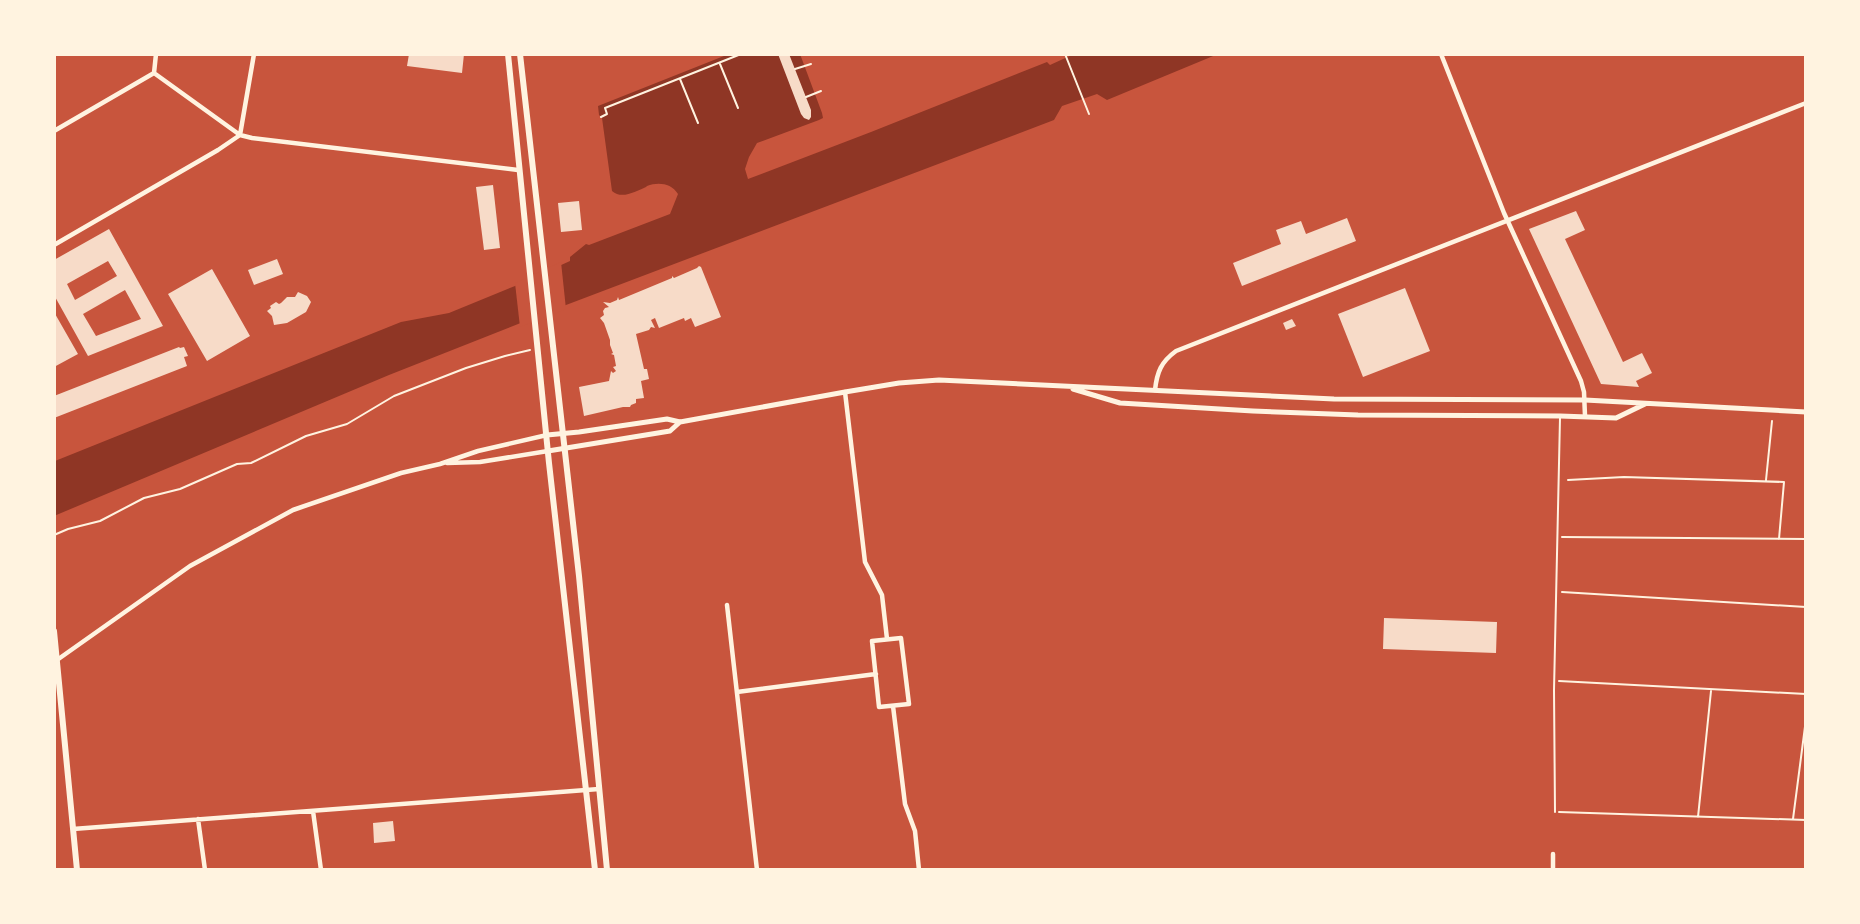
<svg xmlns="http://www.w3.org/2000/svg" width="1860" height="924" font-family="Overpass,sans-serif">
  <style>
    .water { fill: #8f3625 }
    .pier { fill: #c8553d }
    .building { fill: #f7dbc8; fill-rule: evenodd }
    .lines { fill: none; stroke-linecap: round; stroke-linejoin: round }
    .path { stroke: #fff3e0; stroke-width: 2 }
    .service { stroke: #fff3e0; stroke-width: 2 }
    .minor { stroke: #fff3e0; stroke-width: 4.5 }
    .tertiary { stroke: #fff3e0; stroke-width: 5 }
    .secondary { stroke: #fff3e0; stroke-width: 6 }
    .primary { stroke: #fff3e0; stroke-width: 6 }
  </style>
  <rect width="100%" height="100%" fill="#c8553d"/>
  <path class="water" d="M 729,54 L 800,54 L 822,113 L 823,118 L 819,120 L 757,143 L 749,157 L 745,169 L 748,179 L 871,132 L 1047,62 L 1050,65 L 1074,54 L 1218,54 L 1107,100 L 1097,94 L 1062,106 L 1054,120 L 566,305 L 389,375 L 54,516 L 55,461 L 401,322 L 449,313 L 515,286 L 570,261 L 570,257 L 586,244 L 589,245 L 670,214 L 678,194 C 671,183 658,182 647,186 L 646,187 C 636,191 622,200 612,191 L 602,118 L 599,115 L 598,106 Z"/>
  <path class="pier" d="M 561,262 L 566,309 L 520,327 L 515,283 Z"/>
  <path class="building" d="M 409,54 L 464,54 L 462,73 L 407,66 Z
    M 778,54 L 789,54 L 811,110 L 811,117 L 809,120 L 804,118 L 801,114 Z
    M 493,185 L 500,248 L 484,250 L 476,187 Z
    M 579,201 L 582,230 L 561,232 L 558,203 Z
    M 1576,211 L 1585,230 L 1565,239 L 1623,362 L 1642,353 L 1652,373 L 1636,381 L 1639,387 L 1601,384 L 1529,229 Z
    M 1347,218 L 1356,241 L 1242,286 L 1233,263 L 1281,244 L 1276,230 L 1301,221 L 1306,234 Z
    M 109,229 L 163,326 L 88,356 L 54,295 L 54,260 ZM 108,261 L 117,276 L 75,300 L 67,284 ZM 125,290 L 141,319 L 96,336 L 83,314 Z
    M 277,259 L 283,274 L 254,285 L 248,270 Z
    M 699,266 L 701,267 L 721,317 L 695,327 L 691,318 L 685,321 L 684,318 L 659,328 L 655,318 L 651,320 L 655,328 L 651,327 L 649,330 L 636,334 L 644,369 L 647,369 L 649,379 L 641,381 L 644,398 L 636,399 L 636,403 L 631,405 L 630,407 L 623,407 L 584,416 L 579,387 L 609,381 L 611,371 L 613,373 L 616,371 L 613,367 L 616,366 L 614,355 L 611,354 L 613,353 L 610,345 L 610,340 L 604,323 L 600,318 L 604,315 L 603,311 L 605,308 L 609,307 L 603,302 L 610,303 L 617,300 L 618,297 L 619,300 L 672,278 L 672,276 L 674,278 L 697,268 Z
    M 212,269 L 250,336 L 207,361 L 168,294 Z
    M 1405,288 L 1430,351 L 1363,377 L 1338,314 Z
    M 298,292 L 307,296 L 311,302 L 306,312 L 287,323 L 274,325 L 272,316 L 267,311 L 271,308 L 270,306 L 276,302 L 279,304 L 281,303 L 287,297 L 295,297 Z
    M 54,312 L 78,354 L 54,367 Z
    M 1292,319 L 1296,326 L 1286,330 L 1283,323 Z
    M 179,347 L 180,348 L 184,347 L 188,356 L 184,357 L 187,366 L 54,418 L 54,396 Z
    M 1384,618 L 1497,622 L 1496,653 L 1383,649 Z
    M 393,821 L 395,841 L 374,843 L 373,823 Z"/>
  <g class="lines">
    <path class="path" d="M 720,64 L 738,108
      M 795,69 L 811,64
      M 680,79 L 698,123
      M 806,97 L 821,91
      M 601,117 L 607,114 L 605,108 L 741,54
      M 1568,480 L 1624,477 L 1784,482 L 1779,539
      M 1766,480 L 1772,421
      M 54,535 L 68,529 L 100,521 L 144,498 L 180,489 L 237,464 L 251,463 L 306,436 L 347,424 L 394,396 L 466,368 L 505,356 L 530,350
      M 1562,537 L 1806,539
      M 1562,592 L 1806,607
      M 1559,681 L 1806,694
      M 1559,812 L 1806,820
      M 1698,817 L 1711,691
      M 1793,819 L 1806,719"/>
    <path class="service" d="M 1065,54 L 1089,114
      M 1555,812 L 1554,690 L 1560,418"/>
    <path class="minor" d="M 1441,54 L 1504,213 L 1581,381 L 1584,392 L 1585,416
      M 154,73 L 240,135 L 252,138 L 518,170
      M 154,73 L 156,54
      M 54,131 L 154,73
      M 240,135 L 254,54
      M 54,245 L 218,150 L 240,135
      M 1155,390 C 1157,372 1161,362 1176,351 L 1806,103
      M 845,392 L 865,562 L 882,595 L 887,639
      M 447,463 L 480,462 L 548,451
      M 727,605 L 757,870
      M 901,638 L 909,704 L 879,707 L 872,641 Z
      M 57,660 L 190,566 L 293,510 L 401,473 L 440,464 L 478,451 L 547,435
      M 737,692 L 876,674
      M 893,706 L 905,804 L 915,831 L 919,870
      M 313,811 L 321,870
      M 198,819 L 205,870
      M 73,829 L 599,789
      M 1553,870 L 1553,854"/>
    <path class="tertiary" d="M 1073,389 L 1120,403 L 1253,411 L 1358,415 L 1560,416 L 1616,418 L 1645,404
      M 547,435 L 579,432 L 667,419 L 680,422 L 845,392 L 899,383 L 939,380 L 1334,399 L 1585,400 L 1806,412
      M 548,451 L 670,431 L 680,422"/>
    <path class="secondary" d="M 54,631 L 77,870"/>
    <path class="primary" d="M 508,54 C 521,191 536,327 549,463 L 595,870
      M 520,54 L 579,576 L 607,870"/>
  </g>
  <rect width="1860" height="924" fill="none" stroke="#fff3e0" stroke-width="112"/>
</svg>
